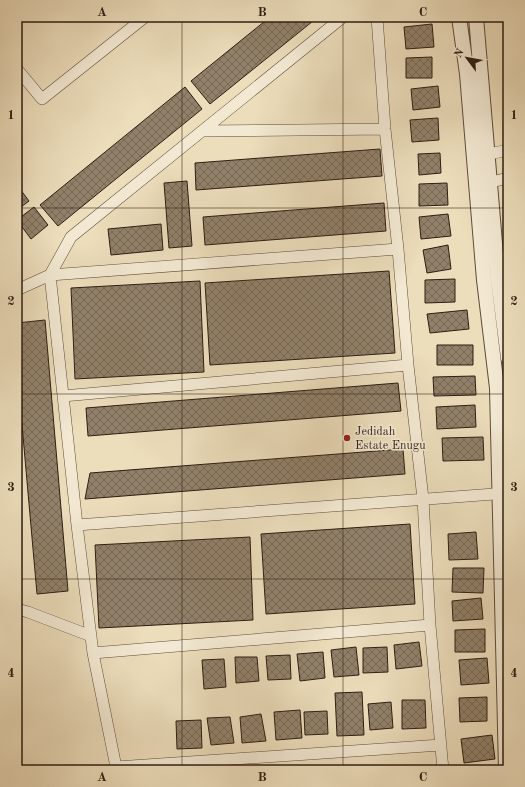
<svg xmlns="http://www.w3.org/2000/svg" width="525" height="787" font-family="'Old Standard TT',serif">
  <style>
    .building { fill: url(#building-cross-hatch); stroke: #2e1d12 }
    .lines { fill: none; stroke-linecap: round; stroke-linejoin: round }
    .minor-casing { stroke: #5e4d3c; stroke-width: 12 }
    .tertiary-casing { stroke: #5e4d3c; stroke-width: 16 }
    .minor { stroke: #f3e9d3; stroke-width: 11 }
    .tertiary { stroke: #f3e9d3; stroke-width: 14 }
    .grid { fill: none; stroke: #2e1d12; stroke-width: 1; stroke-opacity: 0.55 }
    .poi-dot { fill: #8f2418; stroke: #f3e9d3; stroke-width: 1.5 }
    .labels { text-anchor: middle; stroke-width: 3; stroke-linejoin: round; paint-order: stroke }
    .poi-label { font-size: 12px; fill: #2e1d12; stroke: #f3e9d3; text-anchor: start }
    .neatline { fill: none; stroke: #2e1d12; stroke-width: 1.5 }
    .grid-label { font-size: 13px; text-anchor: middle; font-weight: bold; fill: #2e1d12 }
  </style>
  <defs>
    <pattern id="building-cross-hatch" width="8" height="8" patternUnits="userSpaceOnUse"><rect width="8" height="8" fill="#91816a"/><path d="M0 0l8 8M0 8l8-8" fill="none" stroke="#776956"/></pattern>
  </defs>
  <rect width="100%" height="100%" fill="#ecddbb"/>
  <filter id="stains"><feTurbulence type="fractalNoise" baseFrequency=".005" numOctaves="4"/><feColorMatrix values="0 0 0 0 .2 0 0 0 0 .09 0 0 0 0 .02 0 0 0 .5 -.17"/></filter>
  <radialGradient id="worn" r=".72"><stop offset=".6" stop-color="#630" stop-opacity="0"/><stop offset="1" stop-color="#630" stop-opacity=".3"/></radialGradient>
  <path class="building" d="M 270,17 L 318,17 L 210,104 L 191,81 Z
    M 432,24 L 434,47 L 406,49 L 404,27 Z
    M 432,57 L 432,78 L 406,78 L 406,58 Z
    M 438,86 L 440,107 L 413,110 L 411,89 Z
    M 185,87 L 202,109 L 58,226 L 40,205 Z
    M 438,118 L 439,140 L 412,142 L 410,120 Z
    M 380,149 L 382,176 L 196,190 L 195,163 Z
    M 440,153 L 441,173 L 419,175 L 418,154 Z
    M 187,181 L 192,246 L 169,248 L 164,183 Z
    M 447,183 L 448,205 L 419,206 L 419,184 Z
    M 17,185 L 29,201 L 17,210 Z
    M 384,203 L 386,231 L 205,245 L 203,217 Z
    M 34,207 L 48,225 L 31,239 L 17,220 Z
    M 448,214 L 451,236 L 421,239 L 419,217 Z
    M 161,224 L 163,250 L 111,255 L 108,229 Z
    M 448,245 L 451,269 L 427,273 L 423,250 Z
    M 389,271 L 395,353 L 210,365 L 205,283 Z
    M 455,279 L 455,302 L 425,303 L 425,280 Z
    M 200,281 L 204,372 L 75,379 L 71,288 Z
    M 467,310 L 469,329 L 430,333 L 427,314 Z
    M 45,320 L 68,591 L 37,594 L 17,368 L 17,323 Z
    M 437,345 L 473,345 L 473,365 L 437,365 Z
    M 475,376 L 476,395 L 434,396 L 433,377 Z
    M 398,383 L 401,411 L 88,436 L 86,408 Z
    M 475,405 L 476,427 L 437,429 L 436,407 Z
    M 483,437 L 484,460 L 443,461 L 442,438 Z
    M 403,449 L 405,474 L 85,499 L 90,473 Z
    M 410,524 L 415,604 L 266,614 L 261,534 Z
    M 476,532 L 478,559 L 449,560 L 448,534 Z
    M 250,537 L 253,620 L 99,628 L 95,545 Z
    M 453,568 L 484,568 L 483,593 L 452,592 Z
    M 481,598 L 483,619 L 453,621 L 452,601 Z
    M 485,629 L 485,652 L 455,652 L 455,630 Z
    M 419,642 L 422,666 L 396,669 L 394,645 Z
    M 356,647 L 359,675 L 334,677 L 331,650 Z
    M 387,647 L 388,672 L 363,673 L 363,648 Z
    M 323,652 L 325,678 L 300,681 L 297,654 Z
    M 290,655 L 291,679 L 268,680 L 266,656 Z
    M 235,657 L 257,657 L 259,681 L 236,683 Z
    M 487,658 L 489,683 L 461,685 L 459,660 Z
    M 224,659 L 226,687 L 204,689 L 202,660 Z
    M 362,692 L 364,735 L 337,736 L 335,693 Z
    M 487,697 L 487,721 L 460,722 L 459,698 Z
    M 402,700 L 425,700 L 426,728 L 402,729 Z
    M 391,702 L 393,728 L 370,730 L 368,704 Z
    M 300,710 L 302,738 L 276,740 L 274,712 Z
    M 327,711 L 328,734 L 305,735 L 304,712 Z
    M 261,714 L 266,741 L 242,743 L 240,717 Z
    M 230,717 L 234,743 L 211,745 L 207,718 Z
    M 201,720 L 202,748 L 177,749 L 176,721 Z
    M 492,735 L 495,759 L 464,763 L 461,739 Z
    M 429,767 L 429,770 L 406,770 L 406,768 Z"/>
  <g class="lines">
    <defs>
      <path id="minor" d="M 343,17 L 71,237 L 50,275 L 398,249
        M 377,17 L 385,129 L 398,249 L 408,365 L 423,499 L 430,625 L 443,770
        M 17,69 L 42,99 L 145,17
        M 202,131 L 385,129
        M 480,156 L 508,150
        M 483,184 L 508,178
        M 17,290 L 50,275 L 77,525
        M 63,396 L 408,365
        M 17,609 L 28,612 L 91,636
        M 93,653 L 430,625
        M 116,767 L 441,745
        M 119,770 L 116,767 L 93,653 L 77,525 L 508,493"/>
      <path id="tertiary" d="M 459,17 L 467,74 L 484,280 L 497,388 L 506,770
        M 476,17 L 498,279 L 508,358"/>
    </defs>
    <use href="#minor" class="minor-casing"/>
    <use href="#tertiary" class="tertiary-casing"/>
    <use href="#minor" class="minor"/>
    <use href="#tertiary" class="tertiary"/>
  </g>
  <path class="grid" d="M 182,17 L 182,770M 343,17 L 343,770M 17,208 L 508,208M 17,394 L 508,394M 17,579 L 508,579"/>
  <circle class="poi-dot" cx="347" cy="438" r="4"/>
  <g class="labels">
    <g class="poi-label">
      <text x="355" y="435">Jedidah<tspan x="355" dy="14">Estate Enugu</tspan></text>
    </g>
  </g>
  <rect width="525" height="787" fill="none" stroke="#ecddbb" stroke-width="44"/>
  <g transform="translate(467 58) rotate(302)" stroke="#f3e9d3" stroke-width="3" paint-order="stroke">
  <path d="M0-3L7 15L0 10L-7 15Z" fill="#2e1d12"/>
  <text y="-6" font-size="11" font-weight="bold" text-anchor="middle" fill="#2e1d12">N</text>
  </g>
  <rect x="22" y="22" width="481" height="743" class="neatline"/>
  <g class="grid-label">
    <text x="102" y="16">A</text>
    <text x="262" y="16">B</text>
    <text x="423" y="16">C</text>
    <text x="11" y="119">1</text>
    <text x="514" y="119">1</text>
    <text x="11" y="305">2</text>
    <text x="514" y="305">2</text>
    <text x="11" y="491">3</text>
    <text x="514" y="491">3</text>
    <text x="11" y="677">4</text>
    <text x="514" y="677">4</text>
    <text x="102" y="781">A</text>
    <text x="262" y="781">B</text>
    <text x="423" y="781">C</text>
  </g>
  <rect width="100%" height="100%" filter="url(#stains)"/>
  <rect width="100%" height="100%" fill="url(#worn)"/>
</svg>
